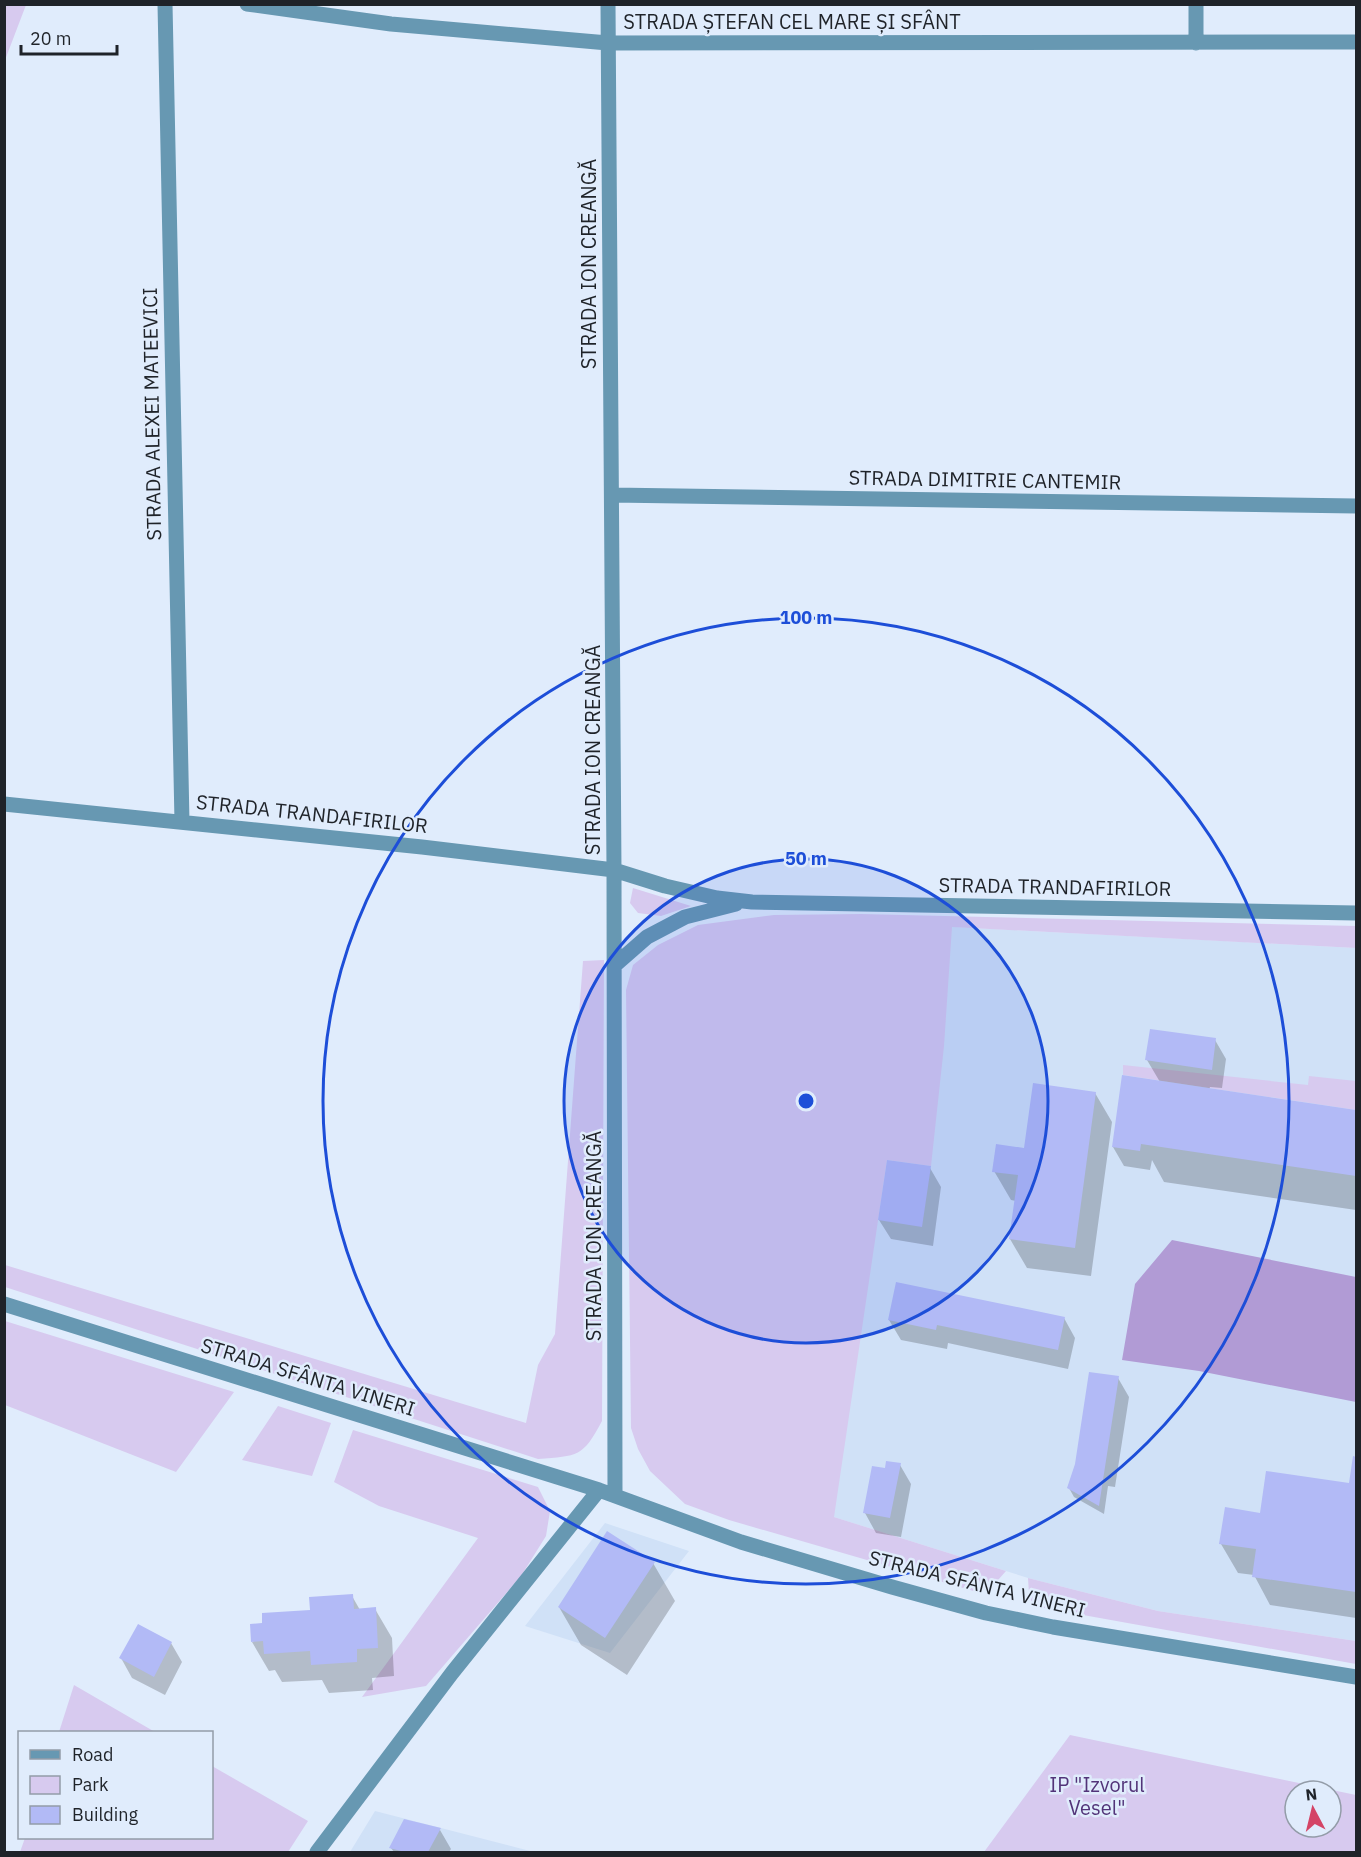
<svg xmlns="http://www.w3.org/2000/svg" width="1361" height="1857" font-family="'IBM Plex Sans',sans-serif">
  <style>
    .built { fill: #d0e1f7 }
    .green { fill: #d7caef; fill-rule: evenodd }
    .forest { fill: #b19bd5 }
    .shadow { fill: #0003 }
    .building { fill: #b2baf6 }
    .lines { fill: none; stroke-linecap: round; stroke-linejoin: round }
    .minor { stroke: #6798b2; stroke-width: 15 }
    .ring { fill: none; stroke: #1d4ed8; stroke-width: 3 }
    .labels { text-anchor: middle; stroke-width: 5; stroke-linejoin: round; paint-order: stroke }
    .street-label { font-size: 20px; fill: #1f2329; stroke: #e0ecfc }
    .park-label { font-size: 20px; fill: #523479; stroke: #e0ecfc }
    .centre { fill: #1d4ed8; stroke: #e0ecfc; stroke-width: 3 }
    .ring-label { font-size: 18px; text-anchor: middle; font-weight: bold; fill: #1d4ed8; stroke: #e0ecfc; stroke-width: 5; stroke-linejoin: round; paint-order: stroke }
  </style>
  <rect width="100%" height="100%" fill="#e0ecfc"/>
  <path class="built" d="M 918,925 L 1356,948 L 1356,1641 L 1158,1611 L 1028,1578 L 662,1463 Z
    M 605,1523 L 689,1551 L 610,1653 L 525,1626 Z
    M 375,1811 L 534,1852 L 350,1852 Z"/>
  <path class="green" d="M 5,4 L 26,5 L 5,60 L 4,5 Z
    M 633,888 L 691,906 L 661,916 L 638,913 L 630,903 Z
    M 861,914 L 1356,926 L 1356,948 L 952,927 L 944,1046 L 931,1166 L 887,1160 L 834,1517 L 1006,1571 L 991,1588 L 977,1592 L 729,1520 L 685,1504 L 650,1471 L 638,1449 L 631,1428 L 626,990 L 633,965 L 658,945 L 698,925 L 774,915 Z
    M 604,960 L 602,1421 C 583,1457 578,1456 538,1459 L 5,1287 L 5,1265 L 526,1423 L 538,1365 L 555,1334 L 583,961 Z
    M 1123,1065 L 1308,1085 L 1309,1076 L 1356,1081 L 1356,1110 L 1123,1075 Z
    M 5,1321 L 234,1392 L 176,1472 L 5,1405 Z
    M 278,1406 L 331,1423 L 312,1476 L 242,1460 Z
    M 353,1430 L 538,1487 L 550,1511 L 546,1536 L 521,1576 L 426,1686 L 362,1697 L 478,1538 L 379,1506 L 334,1482 Z
    M 1028,1578 L 1158,1611 L 1356,1641 L 1356,1664 L 1033,1606 L 1029,1594 Z
    M 74,1685 L 155,1732 L 59,1732 Z
    M 1070,1735 L 1356,1795 L 1356,1852 L 984,1852 ZM 1295,1791 L 1331,1791 L 1331,1827 L 1295,1827 Z
    M 212,1766 L 308,1821 L 288,1852 L 20,1852 L 25,1838 L 212,1838 Z"/>
  <path class="forest" d="M 1172,1240 L 1356,1277 L 1356,1402 L 1199,1371 L 1122,1360 L 1135,1284 Z"/>
  <path class="shadow" d="M 1215,1040 L 1226,1059 L 1222,1088 L 1210,1087 L 1209,1090 L 1356,1112 L 1356,1210 L 1164,1182 L 1152,1160 L 1150,1170 L 1124,1166 L 1113,1147 L 1160,1082 L 1147,1060 Z
    M 1095,1093 L 1112,1122 L 1091,1276 L 1027,1268 L 1010,1239 L 1016,1201 L 1011,1200 L 994,1171 L 1025,1150 Z
    M 930,1168 L 941,1187 L 933,1246 L 891,1239 L 879,1220 Z
    M 1064,1318 L 1075,1338 L 1068,1369 L 948,1343 L 947,1349 L 901,1340 L 889,1320 Z
    M 1118,1378 L 1129,1397 L 1115,1487 L 1108,1486 L 1104,1514 L 1074,1497 L 1069,1488 Z
    M 1354,1458 L 1356,1458 L 1356,1618 L 1270,1605 L 1254,1575 L 1238,1573 L 1221,1544 L 1261,1515 L 1350,1485 Z
    M 900,1465 L 911,1484 L 901,1537 L 876,1533 L 865,1513 Z
    M 653,1563 L 675,1601 L 627,1675 L 581,1645 L 559,1607 Z
    M 352,1596 L 360,1610 L 375,1609 L 392,1638 L 394,1676 L 372,1678 L 373,1690 L 329,1693 L 322,1680 L 282,1682 L 275,1670 L 269,1671 L 252,1642 L 311,1611 Z
    M 171,1643 L 182,1662 L 165,1695 L 132,1678 L 121,1658 Z
    M 440,1830 L 451,1849 L 449,1852 L 394,1852 L 391,1848 Z"/>
  <path class="building" d="M 1150,1029 L 1216,1038 L 1212,1070 L 1145,1060 Z
    M 1122,1075 L 1356,1110 L 1356,1176 L 1141,1144 L 1140,1151 L 1112,1147 Z
    M 1033,1083 L 1096,1092 L 1075,1248 L 1009,1239 L 1018,1175 L 992,1172 L 996,1144 L 1024,1148 Z
    M 887,1160 L 931,1166 L 922,1227 L 878,1220 Z
    M 896,1282 L 1065,1317 L 1058,1350 L 937,1325 L 936,1330 L 888,1320 Z
    M 1089,1372 L 1119,1376 L 1099,1506 L 1067,1488 L 1075,1464 Z
    M 1353,1456 L 1356,1457 L 1356,1592 L 1252,1577 L 1256,1549 L 1219,1544 L 1225,1507 L 1260,1513 L 1266,1471 L 1349,1483 Z
    M 886,1461 L 901,1463 L 890,1518 L 863,1513 L 872,1466 L 885,1468 Z
    M 607,1531 L 655,1562 L 605,1638 L 558,1607 Z
    M 353,1594 L 354,1609 L 376,1607 L 378,1648 L 357,1649 L 357,1662 L 311,1665 L 310,1651 L 264,1654 L 263,1641 L 251,1642 L 250,1624 L 262,1623 L 262,1613 L 310,1610 L 309,1597 Z
    M 138,1624 L 172,1642 L 154,1677 L 119,1658 Z
    M 404,1819 L 441,1828 L 428,1852 L 405,1852 L 389,1848 Z"/>
  <g class="lines">
    <path class="minor" d="M 165,4 L 182,822
      M 247,4 L 391,24 L 608,43 L 1356,42
      M 608,4 L 614,870 L 615,1495
      M 1196,4 L 1196,43
      M 612,495 L 1356,506
      M 4,804 L 422,847 L 614,870 L 665,886 L 717,898 L 752,902 L 1356,913
      M 615,965 L 647,937 L 685,917 L 736,904
      M 4,1304 L 599,1490 L 741,1542 L 892,1587 L 986,1613 L 1053,1627 L 1356,1677
      M 317,1852 L 452,1673 L 599,1490"/>
  </g>
  <circle cx="806" cy="1101" r="242" fill="#1d4ed8" fill-opacity=".12"/>
  <g class="ring">
    <circle cx="806" cy="1101" r="242"/>
    <circle cx="806" cy="1101" r="483"/>
  </g>
  <g class="labels">
    <g class="street-label">
      <text x="792" y="29">STRADA ȘTEFAN CEL MARE ȘI SFÂNT</text>
      <text transform="translate(589 264) rotate(-90)" y="7">STRADA ION CREANGĂ</text>
      <text transform="translate(152 414) rotate(-91)" y="7">STRADA ALEXEI MATEEVICI</text>
      <text transform="translate(985 480) rotate(1)" y="7">STRADA DIMITRIE CANTEMIR</text>
      <text transform="translate(593 750) rotate(-90)" y="7">STRADA ION CREANGĂ</text>
      <text transform="translate(312 814) rotate(6)" y="7">STRADA TRANDAFIRILOR</text>
      <text transform="translate(1055 887) rotate(1)" y="7">STRADA TRANDAFIRILOR</text>
      <text transform="translate(594 1236) rotate(-90)" y="7">STRADA ION CREANGĂ</text>
      <text transform="translate(308 1377) rotate(17)" y="7">STRADA SFÂNTA VINERI</text>
      <text transform="translate(977 1584) rotate(14)" y="7">STRADA SFÂNTA VINERI</text>
    </g>
    <g class="park-label">
      <text x="1097" y="1792">IP "Izvorul<tspan x="1097" dy="23">Vesel"</tspan></text>
    </g>
  </g>
  <circle cx="806" cy="1101" r="9" class="centre"/>
  <g class="ring-label">
    <text x="806" y="624">100 m</text>
    <text x="806" y="865">50 m</text>
  </g>
  <rect width="1361" height="1857" fill="none" stroke="#1f2329" stroke-width="12"/>
  <rect x="18" y="1731" width="195" height="108" fill="#e0ecfc" stroke="#939ca8" stroke-width="1.5"/>
  <rect x="30" y="1750" width="30" height="9" fill="#6798b2" stroke="#939ca8" stroke-width="1.5"/>
  <text x="72" y="1761" font-size="18" fill="#1f2329">Road</text>
  <rect x="30" y="1776" width="30" height="18" fill="#d7caef" stroke="#939ca8" stroke-width="1.5"/>
  <text x="72" y="1791" font-size="18" fill="#1f2329">Park</text>
  <rect x="30" y="1806" width="30" height="18" fill="#b2baf6" stroke="#939ca8" stroke-width="1.5"/>
  <text x="72" y="1821" font-size="18" fill="#1f2329">Building</text>
  <g transform="translate(1313 1809) rotate(353)"><circle r="28" fill="#e0ecfc" stroke="#939ca8" stroke-width="1.5"/>
  <path d="M0-4.5L10 22L0 15L-10 22Z" fill="#d44466"/>
  <text y="-9" font-size="16" font-weight="bold" text-anchor="middle" fill="#1f2329">N</text>
  </g>
  <path d="M21 45v9h96v-9" fill="none" stroke="#1f2329" stroke-width="3"/>
  <text x="30" y="45" font-size="18" fill="#1f2329" stroke="#e0ecfc" stroke-width="4.5" paint-order="stroke">20 m</text>
</svg>
